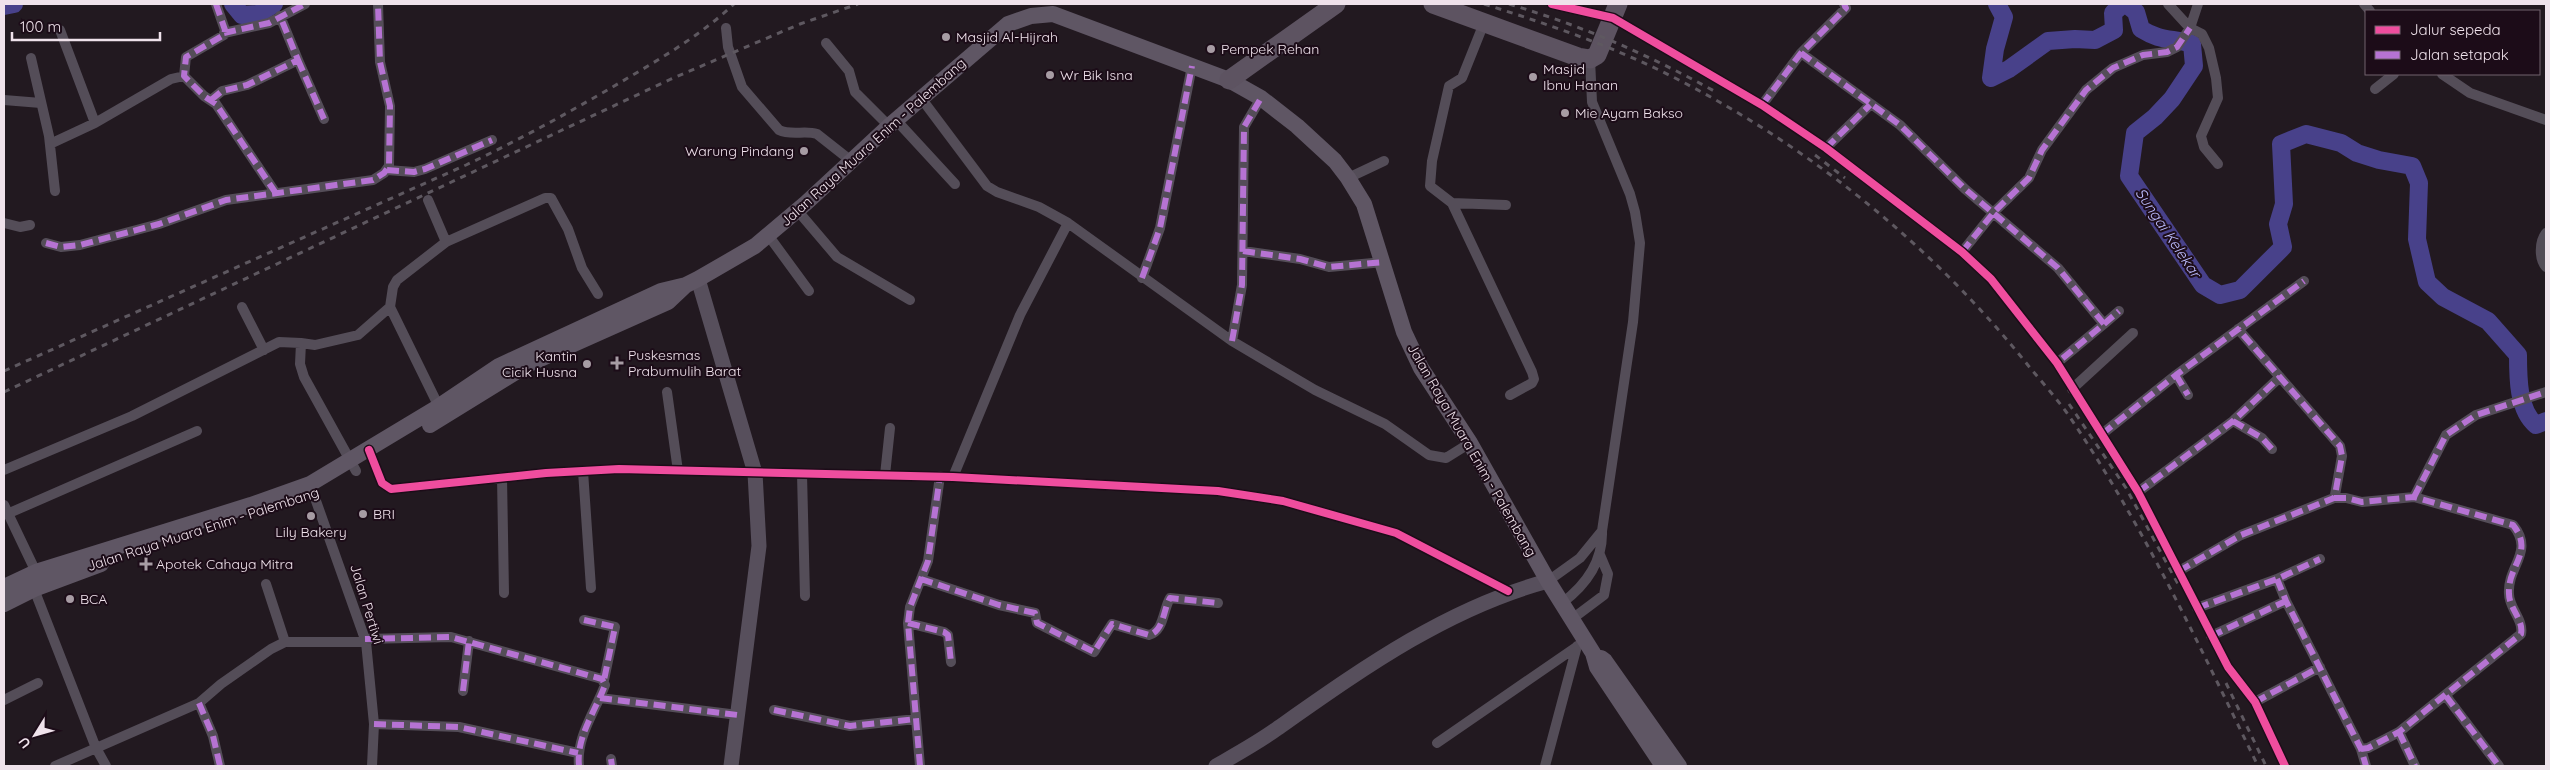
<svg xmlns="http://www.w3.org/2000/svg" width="2550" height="770" font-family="Quicksand,sans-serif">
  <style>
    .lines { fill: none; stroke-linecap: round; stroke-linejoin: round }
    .river { stroke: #48418a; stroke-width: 18 }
    .street { stroke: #544d58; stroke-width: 10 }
    .secondary { stroke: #574f5c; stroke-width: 15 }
    .primary { stroke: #5f5664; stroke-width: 16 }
    .highway { stroke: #5d5361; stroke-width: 19 }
    .rail { stroke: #5e5860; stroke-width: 3; stroke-dasharray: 6 6; stroke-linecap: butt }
    .quiet { stroke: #b673d3; stroke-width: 6; stroke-dasharray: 12 6; stroke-linecap: butt }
    .cycleway-casing { stroke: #1c0c18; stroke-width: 11 }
    .cycleway { stroke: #ef4d9e; stroke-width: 8 }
    .poi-dot { fill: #a79ca4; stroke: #1c0c18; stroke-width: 2 }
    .labels { text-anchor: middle; stroke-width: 4; stroke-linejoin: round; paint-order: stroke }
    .poi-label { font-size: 14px; fill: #efe2eb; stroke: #1c0c18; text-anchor: start }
    .street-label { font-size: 14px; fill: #efe2eb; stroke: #1c0c18 }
    .water-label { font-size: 15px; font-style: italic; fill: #bbbbfd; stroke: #1c0c18 }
  </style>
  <rect width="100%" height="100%" fill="#221920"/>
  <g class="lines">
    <path class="river" d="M 233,4 L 242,15 L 258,14 L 274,4
      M 1997,4 L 2004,17 L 1995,49 L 1991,78 L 2009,69 L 2048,41 L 2075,39 L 2095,40 L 2114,30 L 2113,13 L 2123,4
      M 2126,4 L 2136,12 L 2141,29 C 2160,41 2171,38 2192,44 L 2194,66 L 2172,99 L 2155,117 L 2135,133 L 2129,176 L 2203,285 L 2220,295 L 2240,290 L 2283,247 L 2278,224 L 2284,204 L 2281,144 L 2306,134 L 2341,143 L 2357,153 L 2379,160 L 2412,166 L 2419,183 L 2417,239 L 2427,282 L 2443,297 L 2488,321 L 2518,355 C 2518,378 2518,410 2536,425 L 2546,421
      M 4,6 L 14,4"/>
    <path class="street" d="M 1552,4 L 1613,18 L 1762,105 L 1826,148 L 1962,252 L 1991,279 L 2057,363 L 2138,492 L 2228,667 L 2255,702 L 2285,766
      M 2168,4 L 2190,28 L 2202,34 L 2209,48 L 2216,78 L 2218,98 L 2201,136 L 2204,147 L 2218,164
      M 2364,4 L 2370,11
      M 1484,23 L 1462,78 L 1449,86 L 1432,161 L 1430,186 L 1452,203 L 1532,372 L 1534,379 L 1532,383 L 1510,395
      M 726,28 L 728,47 L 742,87 L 779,130 C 791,136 805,130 817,134 L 850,160
      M 60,30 L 95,123
      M 224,33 L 269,23 L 305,4
      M 826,43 L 849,71 L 855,92 L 889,126
      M 1801,53 L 1900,125 L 1965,189 L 2058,268 L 2104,324 L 2057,363
      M 31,58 L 49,136 L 55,191
      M 298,60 L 324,119
      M 2442,74 L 2470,93 L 2546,120
      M 184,76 L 186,57 L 224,35 L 225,30 L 216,4
      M 2375,89 L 2394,74
      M 921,98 L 987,186 L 997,192 L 1039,207 L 1068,223 L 1232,341 L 1315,390 L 1385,424 L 1429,455 L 1446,458 L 1470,443
      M 4,100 L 41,103
      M 211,100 L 222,91 L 247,85 L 298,60 L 280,16
      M 1762,105 L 1801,53 L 1846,8 L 1844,4
      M 896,120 L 955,184
      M 50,144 L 95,123 L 171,79 L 184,76 L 204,96 L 216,104 L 275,192
      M 1826,148 L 1870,105
      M 387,170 L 414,172 L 425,169 L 492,140
      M 1348,178 L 1384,161
      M 1452,203 L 1506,205
      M 797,210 L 837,257 L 910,300
      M 4,223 L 20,227 L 30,225
      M 2546,233 C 2539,242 2539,259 2546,267
      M 768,235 L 809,291
      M 446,242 L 545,198 L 551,198 L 568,229 L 582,268 L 598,294
      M 46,243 L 61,247 L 80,245 L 159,224 L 226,200 L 373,180 L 384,173 L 389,166 L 390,106 L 380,62 L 378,4
      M 1243,251 L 1300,259 L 1329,267 L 1384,262
      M 1962,252 L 1994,212 L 2029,178 L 2042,150 L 2086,90 L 2113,68 L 2143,55 L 2167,52 L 2177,47 L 2190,28 L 2198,4
      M 1142,278 L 1160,228 L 1192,66
      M 242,307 L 264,350
      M 390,307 L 441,411
      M 2104,324 L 2119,311
      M 1232,341 L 1242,285 L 1244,127 L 1261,98
      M 301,343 L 315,345 L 358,335 L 390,307 L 393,287 L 397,280 L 446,242 L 428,200
      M 2176,375 L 2188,395
      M 2072,389 L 2133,333
      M 667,392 L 678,471
      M 2233,421 L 2262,438 L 2272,449
      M 2102,434 L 2176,375 L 2304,281
      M 369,450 L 382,483 L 391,489 L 546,473 L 619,469 L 953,477 L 1218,491 L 1283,501 L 1396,533 L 1508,591
      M 4,470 L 132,416 L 279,342 L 301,343 L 300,364 L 304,377 L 356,471
      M 583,471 L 591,588
      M 802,474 L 805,596
      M 885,475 L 890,428
      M 502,477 L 504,593
      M 953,477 L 1020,315 L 1068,223
      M 310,484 L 366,642 L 374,724 L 372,766
      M 2138,492 L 2233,421 L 2280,377
      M 2414,497 L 2446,435 L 2476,415 L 2546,392
      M 2334,498 L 2346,498 L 2362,502 L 2414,497 L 2513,525 C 2535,552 2507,566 2509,594 C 2509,608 2524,620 2521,634 L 2399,732 L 2368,748 L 2361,749
      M 4,505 L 36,572
      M 7,514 L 197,431
      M 2179,571 L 2241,535 L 2334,498 L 2335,495 L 2342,456 L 2340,446 L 2238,329
      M 921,579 L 999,605 L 1035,613 L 1037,623 L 1094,652 L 1112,624 L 1149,635 C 1164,631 1163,610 1170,598 L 1218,603
      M 2277,579 L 2286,601 L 2361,749 L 2366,766
      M 1548,581 L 1580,558 L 1602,531
      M 266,584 L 285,642
      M 34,589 L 96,748 L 106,766
      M 1562,603 C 1586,585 1603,562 1602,531 L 1633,322 L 1640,243 L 1635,212 L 1630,194 L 1592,102 L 1590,59
      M 2197,608 L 2277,579 L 2320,559
      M 1572,619 L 1604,595 L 1608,574 L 1600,555
      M 584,620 L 615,627 L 604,680
      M 908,623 L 944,632 L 948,635 L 951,662
      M 2211,636 L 2286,601
      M 365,639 L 451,637 L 602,679 L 605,685 C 595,712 576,737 579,766
      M 463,691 L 469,641
      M 2446,696 L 2499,766
      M 600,698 L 738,715
      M 4,700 L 38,683
      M 2255,702 L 2320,667
      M 199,703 L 213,736 L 220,766
      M 774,710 L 850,726 L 916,719
      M 374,724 L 459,727 L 578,753
      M 2399,732 L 2415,766
      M 1437,743 L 1585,641
      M 611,759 L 612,766
      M 55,766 L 199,703 L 221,684 L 271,649 L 285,642 L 366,642
      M 920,766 L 908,623 L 910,607 L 928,561 L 940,476
      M 1545,766 L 1577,646"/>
    <path class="secondary" d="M 698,279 L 755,473 L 759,546 L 731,766
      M 1216,766 C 1237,754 1259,742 1278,728 C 1362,669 1447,608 1548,581"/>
    <path class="primary" d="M 430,425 L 529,364 L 668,302 L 686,285
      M 4,587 L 36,572 L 251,505 L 310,484 L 438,407 L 499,366 L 661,291 L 686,285 L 698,279 L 755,246 L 806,203 L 889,126 L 1008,24 L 1031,16 L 1053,14 L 1229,80 L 1261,98 L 1297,126 L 1335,161 L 1348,178 L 1364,204 L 1404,332 L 1421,368 L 1470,443 L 1548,581 L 1593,653 L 1597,667 L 1663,766
      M 4,604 L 34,589 L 101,564
      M 1601,658 L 1605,661 L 1679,766"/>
    <path class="highway" d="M 1433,4 L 1578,57 L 1590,59 L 1597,55 L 1618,4
      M 1229,80 L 1336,4"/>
    <path class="rail" d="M 1484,4 C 1544,23 1603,43 1659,70 C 1802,140 1932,244 2031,369 C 2043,383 2056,398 2067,413 C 2143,524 2199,645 2258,766
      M 1509,4 C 1585,27 1647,54 1716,92
      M 1815,155 L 1845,178
      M 4,371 L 466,165 C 519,140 570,112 621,82 C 660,59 701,35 734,4
      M 4,392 L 671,79 L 800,24 L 858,4
      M 2069,404 L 2126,488 L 2178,584
      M 2226,683 L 2266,766"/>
    <path class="quiet" d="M 216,4 L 225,30 L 224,35 L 186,57 L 184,76 L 204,96 L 216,104 L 275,192
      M 224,33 L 269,23 L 305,4
      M 1801,53 L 1900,125 L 1965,189 L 2058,268 L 2104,324 L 2057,363
      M 298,60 L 324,119
      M 211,100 L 222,91 L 247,85 L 298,60 L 280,16
      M 1762,105 L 1801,53 L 1846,8 L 1844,4
      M 1826,148 L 1870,105
      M 387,170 L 414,172 L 425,169 L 492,140
      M 46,243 L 61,247 L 80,245 L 159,224 L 226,200 L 373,180 L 384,173 L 389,166 L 390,106 L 380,62 L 378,4
      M 1243,251 L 1300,259 L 1329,267 L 1384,262
      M 1962,252 L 1994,212 L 2029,178 L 2042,150 L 2086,90 L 2113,68 L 2143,55 L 2167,52 L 2177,47 L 2190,28
      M 1142,278 L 1160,228 L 1192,66
      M 2104,324 L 2119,311
      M 1232,341 L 1242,285 L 1244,127 L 1261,98
      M 2176,375 L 2188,395
      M 2233,421 L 2262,438 L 2272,449
      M 2102,434 L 2176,375 L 2304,281
      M 2138,492 L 2233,421 L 2280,377
      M 2414,497 L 2446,435 L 2476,415 L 2546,392
      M 2334,498 L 2346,498 L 2362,502 L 2414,497 L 2513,525 C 2535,552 2507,566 2509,594 C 2509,608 2524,620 2521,634 L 2399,732 L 2368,748 L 2361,749
      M 2179,571 L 2241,535 L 2334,498 L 2335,495 L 2342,456 L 2340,446 L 2238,329
      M 921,579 L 999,605 L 1035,613 L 1037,623 L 1094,652 L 1112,624 L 1149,635 C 1164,631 1163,610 1170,598 L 1218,603
      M 2277,579 L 2286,601 L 2361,749 L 2366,766
      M 2197,608 L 2277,579 L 2320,559
      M 584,620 L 615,627 L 604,680
      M 908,623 L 944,632 L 948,635 L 951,662
      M 2211,636 L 2286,601
      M 365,639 L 451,637 L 602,679 L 605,685 C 595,712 576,737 579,766
      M 463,691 L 469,641
      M 2446,696 L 2499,766
      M 600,698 L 738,715
      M 2255,702 L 2320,667
      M 199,703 L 213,736 L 220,766
      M 774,710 L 850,726 L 916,719
      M 374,724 L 459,727 L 578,753
      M 2399,732 L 2415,766
      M 611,759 L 612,766
      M 920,766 L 908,623 L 910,607 L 928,561 L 940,476"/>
    <defs>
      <path id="cycleway" d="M 1552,4 L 1613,18 L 1762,105 L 1826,148 L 1962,252 L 1991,279 L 2057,363 L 2138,492 L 2228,667 L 2255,702 L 2285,766
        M 369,450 L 382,483 L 391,489 L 546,473 L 619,469 L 953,477 L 1218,491 L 1283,501 L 1396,533 L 1508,591"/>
    </defs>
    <use href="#cycleway" class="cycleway-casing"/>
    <use href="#cycleway" class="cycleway"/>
  </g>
  <g class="poi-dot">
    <circle cx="946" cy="37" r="5"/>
    <circle cx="1211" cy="49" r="5"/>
    <circle cx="1050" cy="75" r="5"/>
    <circle cx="1533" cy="77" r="5"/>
    <circle cx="1565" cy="113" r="5"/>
    <circle cx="804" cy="151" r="5"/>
    <path d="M614.5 355.5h5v5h5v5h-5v5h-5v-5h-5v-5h5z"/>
    <circle cx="587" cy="364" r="5"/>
    <circle cx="363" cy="514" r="5"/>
    <circle cx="311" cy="516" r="5"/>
    <path d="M143.5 556.5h5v5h5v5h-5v5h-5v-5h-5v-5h5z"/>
    <circle cx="70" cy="599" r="5"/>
  </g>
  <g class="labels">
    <g class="poi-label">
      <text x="956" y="42">Masjid Al-Hijrah</text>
      <text x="1221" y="54">Pempek Rehan</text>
      <text x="1543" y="74">Masjid<tspan x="1543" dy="16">Ibnu Hanan</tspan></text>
      <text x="1060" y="80">Wr Bik Isna</text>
      <text x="1575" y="118">Mie Ayam Bakso</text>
      <text x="794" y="156" text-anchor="end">Warung Pindang</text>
      <text x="628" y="360">Puskesmas<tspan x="628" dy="16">Prabumulih Barat</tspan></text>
      <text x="577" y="361" text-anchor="end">Kantin<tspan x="577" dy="16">Cicik Husna</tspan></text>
      <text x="373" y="519">BRI</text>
      <text x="311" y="537" text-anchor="middle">Lily Bakery</text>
      <text x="156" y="569">Apotek Cahaya Mitra</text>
      <text x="80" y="604">BCA</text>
    </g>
    <g class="street-label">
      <text transform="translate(873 142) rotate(-42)" y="5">Jalan Raya Muara Enim - Palembang</text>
      <text transform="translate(1472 450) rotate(60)" y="5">Jalan Raya Muara Enim - Palembang</text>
      <text transform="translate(203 529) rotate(-18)" y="5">Jalan Raya Muara Enim - Palembang</text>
      <text transform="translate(367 604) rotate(73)" y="5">Jalan Pertiwi</text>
    </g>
    <g class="water-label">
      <text transform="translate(2168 233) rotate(56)" y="5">Sungai Kelekar</text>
    </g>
  </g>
  <rect width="2550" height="770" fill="none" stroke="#efe2eb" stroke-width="10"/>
  <rect x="2365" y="10" width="175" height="65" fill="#1c0c18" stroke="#70626c"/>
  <rect x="2375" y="26" width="25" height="8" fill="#ef4d9e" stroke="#70626c"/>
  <text x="2410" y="35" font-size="15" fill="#efe2eb">Jalur sepeda</text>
  <rect x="2375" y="51" width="25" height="8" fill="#b673d3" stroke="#70626c"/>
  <text x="2410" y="60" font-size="15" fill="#efe2eb">Jalan setapak</text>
  <g transform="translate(35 735) rotate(233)" stroke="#1c0c18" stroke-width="4" paint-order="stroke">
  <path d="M0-4L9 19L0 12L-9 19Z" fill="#efe2eb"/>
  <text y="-8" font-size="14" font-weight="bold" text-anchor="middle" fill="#efe2eb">U</text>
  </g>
  <path d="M12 32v8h148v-8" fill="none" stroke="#efe2eb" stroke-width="2.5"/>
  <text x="20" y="32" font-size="15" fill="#efe2eb" stroke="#1c0c18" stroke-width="4" paint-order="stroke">100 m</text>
</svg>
